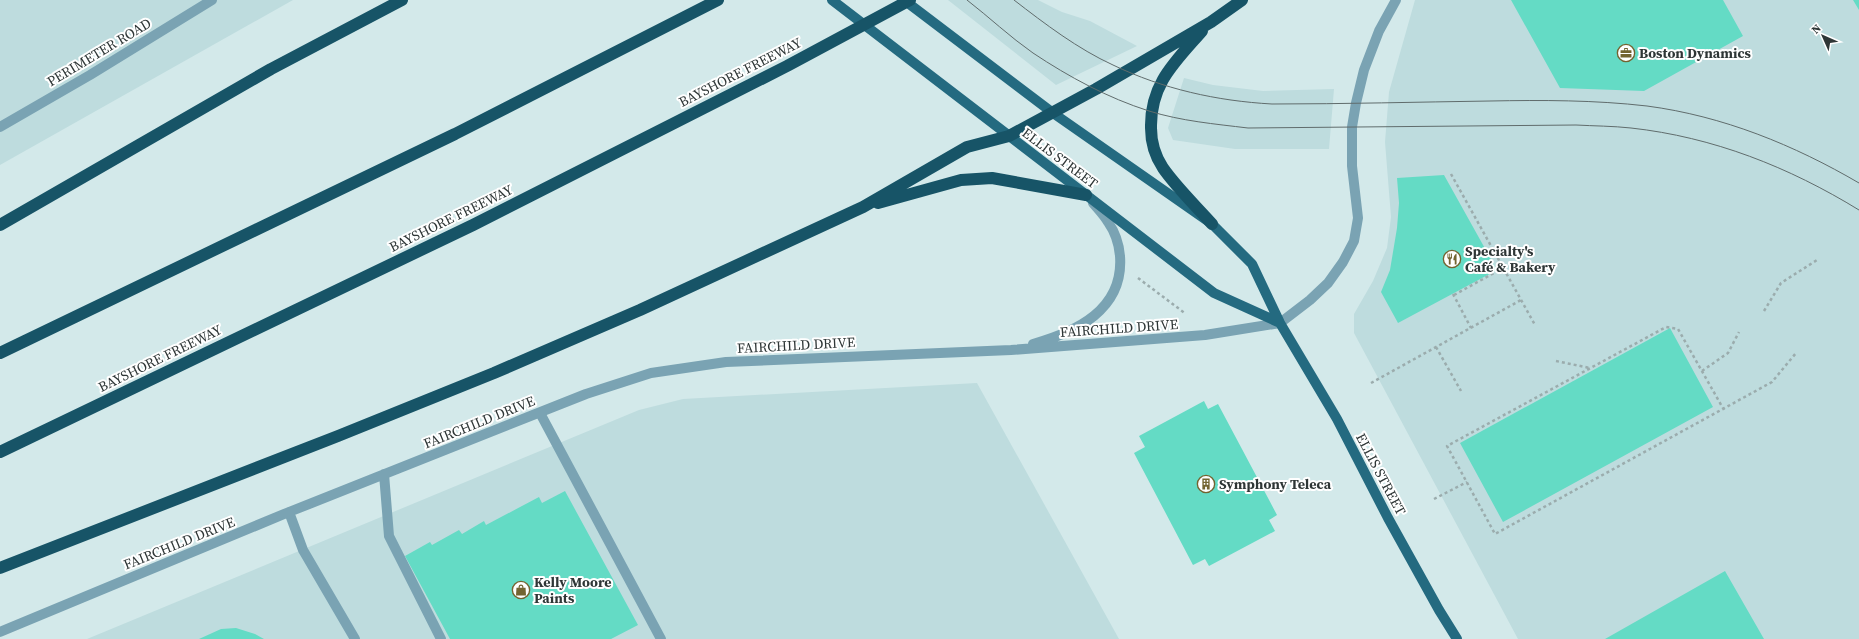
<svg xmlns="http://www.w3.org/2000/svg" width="1859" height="639" font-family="'Source Serif 4',serif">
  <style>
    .built { fill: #bedcde }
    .building { fill: #64dbc5 }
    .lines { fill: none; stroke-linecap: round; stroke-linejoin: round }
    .path { stroke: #9bacad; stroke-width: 2.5; stroke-dasharray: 3 3; stroke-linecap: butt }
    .minor { stroke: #7aa3b3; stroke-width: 10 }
    .major { stroke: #246a80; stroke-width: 10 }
    .highway { stroke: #175467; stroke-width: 12 }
    .tram { stroke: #606c6c; stroke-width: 1 }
    .labels { text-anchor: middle; stroke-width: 4; stroke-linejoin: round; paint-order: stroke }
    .street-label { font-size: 14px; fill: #2e3636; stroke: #fff }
    .poi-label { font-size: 14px; font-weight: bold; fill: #2e3636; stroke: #fff; text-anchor: start }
  </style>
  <rect width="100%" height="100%" fill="#d3e9ea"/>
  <path class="built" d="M 0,0 L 293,0 L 0,165 Z
    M 948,0 L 1038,0 L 1062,12 L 1090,21 L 1137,46 L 1056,85 Z
    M 1415,0 L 1859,0 L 1859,639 L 1518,639 L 1354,333 L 1354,314 L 1373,281 L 1387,248 L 1391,217 L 1385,142 L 1389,92 Z
    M 1184,78 L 1213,85 L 1263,91 L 1334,89 L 1329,149 L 1235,149 L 1173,140 L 1168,128 Z
    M 977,383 L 1119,639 L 87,639 L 639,410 L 683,399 Z"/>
  <path class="building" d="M 1511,0 L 1723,0 L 1743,36 L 1644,91 L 1560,88 Z
    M 1853,0 L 1859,0 L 1859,10 Z
    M 1444,175 L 1497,270 L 1398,323 L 1381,292 L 1390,270 L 1397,228 L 1399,203 L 1397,178 Z
    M 1670,328 L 1713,407 L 1503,522 L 1460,443 Z
    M 1204,401 L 1208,409 L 1218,404 L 1277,515 L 1269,520 L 1275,531 L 1209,566 L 1205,559 L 1193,565 L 1134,453 L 1145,447 L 1139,436 Z
    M 565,491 L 638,625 L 611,639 L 450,639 L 405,556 L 430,542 L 432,545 L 459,530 L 462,534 L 484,521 L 486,525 L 539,497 L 542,503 Z
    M 1725,571 L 1764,639 L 1605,639 Z
    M 236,628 L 255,634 L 264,639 L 199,639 L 221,629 Z"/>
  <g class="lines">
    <path class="path" d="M 1451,174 L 1535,325
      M 1138,278 L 1186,314
      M 1453,294 L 1471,328
      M 1454,295 L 1503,268
      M 1764,311 L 1781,283 L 1817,260
      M 1436,347 L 1461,391
      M 1556,361 L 1590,368
      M 1702,371 L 1728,353 L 1739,332
      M 1371,383 L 1521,300
      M 1724,410 L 1678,329 L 1666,327 L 1447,446 L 1495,534 L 1772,382 L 1796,353
      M 1434,499 L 1467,482"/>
    <path class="minor" d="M 0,127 L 90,75 L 212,0
      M 1033,344 C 1076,332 1124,310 1120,256 C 1119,244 1115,232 1108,222 C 1104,215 1098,209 1093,203
      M 540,413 L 661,639
      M 384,474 L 389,536 L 441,639
      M 289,512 L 303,550 L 355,639
      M 0,632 L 289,512 L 586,394 L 651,373 L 726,362 L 1011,350 L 1205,335 L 1280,323 L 1310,300 L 1328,283 L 1343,262 L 1354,241 L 1358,218 L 1352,166 L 1352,127 L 1356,103 L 1364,70 L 1379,31 L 1396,0"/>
    <path class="major" d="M 832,0 L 1214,293 L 1280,323
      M 904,0 L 1053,113 L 1212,224 L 1252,264 L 1280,323 L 1337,419 L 1388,518 L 1439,610 L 1457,639"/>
    <path class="highway" d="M 1202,31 C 1175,62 1150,84 1151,128 C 1151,143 1155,156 1163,168 C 1177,188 1196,206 1212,224
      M 878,203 L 961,180 L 992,178 L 1086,195
      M 0,225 L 271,69 L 402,0
      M 0,353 L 455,134 L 718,0
      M 0,452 L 473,225 L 787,66 L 910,0
      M 0,568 L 338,436 L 494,373 L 640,310 L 863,207 L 967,147 L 1009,136 L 1096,89 L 1211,22 L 1242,0"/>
    <path class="tram" d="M 967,0 C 989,17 1010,37 1033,53 C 1069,77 1108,98 1149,111 C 1181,121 1215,124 1248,128 L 1576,125 C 1594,126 1613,126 1631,128 C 1713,137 1789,167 1859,210
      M 1014,0 C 1045,24 1078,49 1113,65 C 1163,89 1217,101 1272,104 C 1345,104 1418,102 1490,101 C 1542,100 1595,100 1647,106 C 1723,116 1794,145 1859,183"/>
  </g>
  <defs>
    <symbol id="office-ring" viewBox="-11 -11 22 22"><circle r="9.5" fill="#fff" stroke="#736431" stroke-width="1.5"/><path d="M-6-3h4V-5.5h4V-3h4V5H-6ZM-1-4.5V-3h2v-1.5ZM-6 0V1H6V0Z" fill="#736431"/></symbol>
    <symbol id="restaurant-ring" viewBox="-11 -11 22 22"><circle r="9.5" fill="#fff" stroke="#736431" stroke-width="1.5"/><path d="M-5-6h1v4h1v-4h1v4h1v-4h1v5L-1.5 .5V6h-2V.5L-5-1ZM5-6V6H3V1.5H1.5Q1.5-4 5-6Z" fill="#736431"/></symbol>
    <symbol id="building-ring" viewBox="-11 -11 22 22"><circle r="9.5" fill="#fff" stroke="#736431" stroke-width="1.5"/><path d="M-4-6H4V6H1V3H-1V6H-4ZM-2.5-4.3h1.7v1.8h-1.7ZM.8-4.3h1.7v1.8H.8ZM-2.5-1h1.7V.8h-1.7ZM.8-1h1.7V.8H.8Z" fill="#736431"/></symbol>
    <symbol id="shop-ring" viewBox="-11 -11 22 22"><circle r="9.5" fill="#fff" stroke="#736431" stroke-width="1.5"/><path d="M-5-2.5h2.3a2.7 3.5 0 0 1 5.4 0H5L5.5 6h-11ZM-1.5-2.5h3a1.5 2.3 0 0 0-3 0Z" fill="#736431"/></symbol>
  </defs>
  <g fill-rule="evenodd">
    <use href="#office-ring" x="1616" y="43" width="20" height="20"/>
    <use href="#restaurant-ring" x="1442" y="249" width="20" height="20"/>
    <use href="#building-ring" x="1196" y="474" width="20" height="20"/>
    <use href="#shop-ring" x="511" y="580" width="20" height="20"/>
  </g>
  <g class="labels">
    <g class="street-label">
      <text transform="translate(99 52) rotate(-31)" y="5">PERIMETER ROAD</text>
      <text transform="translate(740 72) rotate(-27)" y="5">BAYSHORE FREEWAY</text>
      <text transform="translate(1060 158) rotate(37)" y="5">ELLIS STREET</text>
      <text transform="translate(451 218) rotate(-26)" y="5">BAYSHORE FREEWAY</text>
      <text transform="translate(1119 328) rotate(-4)" y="5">FAIRCHILD DRIVE</text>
      <text transform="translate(796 345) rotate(-3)" y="5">FAIRCHILD DRIVE</text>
      <text transform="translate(160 358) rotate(-26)" y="5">BAYSHORE FREEWAY</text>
      <text transform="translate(479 422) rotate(-22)" y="5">FAIRCHILD DRIVE</text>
      <text transform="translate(1381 474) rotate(62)" y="5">ELLIS STREET</text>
      <text transform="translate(179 543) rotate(-22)" y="5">FAIRCHILD DRIVE</text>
    </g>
    <g class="poi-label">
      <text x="1639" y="58">Boston Dynamics</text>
      <text x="1465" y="256">Specialty's<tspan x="1465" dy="16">Café &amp; Bakery</tspan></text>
      <text x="1219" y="489">Symphony Teleca</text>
      <text x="534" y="587">Kelly Moore<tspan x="534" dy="16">Paints</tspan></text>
    </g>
  </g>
  <g transform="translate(1823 36) rotate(315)" stroke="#ffffff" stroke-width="3" paint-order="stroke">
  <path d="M0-3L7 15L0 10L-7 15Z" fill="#2e3636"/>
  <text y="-6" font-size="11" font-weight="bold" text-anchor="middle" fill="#2e3636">N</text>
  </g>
</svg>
